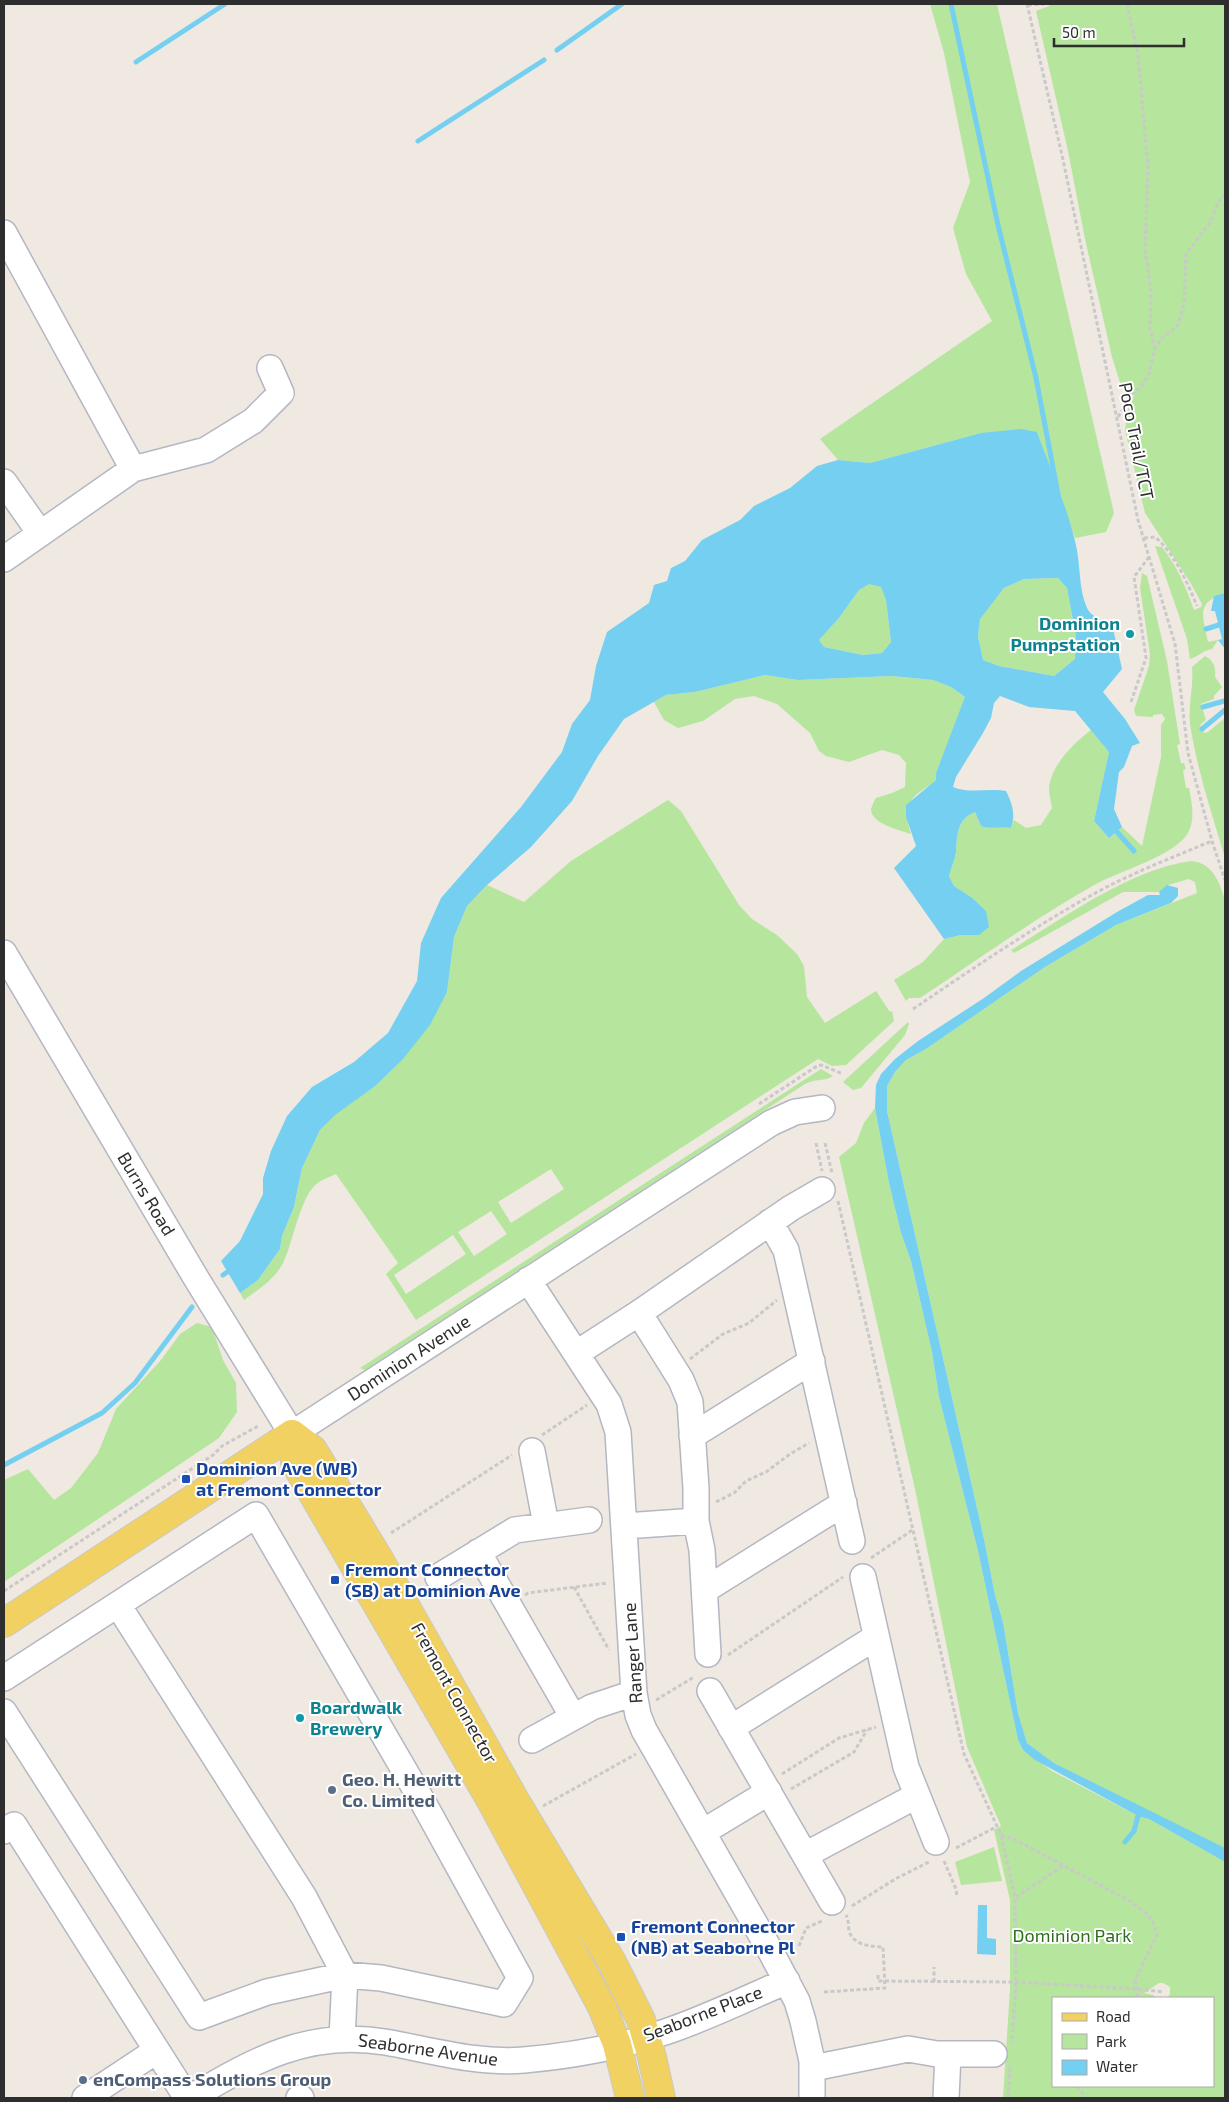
<svg xmlns="http://www.w3.org/2000/svg" width="1229" height="2102" font-family="'Exo 2',sans-serif">
  <style>
    .green { fill: #b6e59e; fill-rule: evenodd }
    .water { fill: #75cff0; fill-rule: evenodd }
    .lines { fill: none; stroke-linecap: round; stroke-linejoin: round }
    .stream { stroke: #75cff0; stroke-width: 5 }
    .minor-casing { stroke: #b4b7c1; stroke-width: 28 }
    .major-casing { stroke: #c9c9c9; stroke-width: 30 }
    .path { stroke: #c9c9c9; stroke-width: 3; stroke-dasharray: 4 2.5; stroke-linecap: butt }
    .minor { stroke: #fff; stroke-width: 25 }
    .major { stroke: #f2d163; stroke-width: 28 }
    .culture-dot { fill: #0f9aa8; stroke: #fff; stroke-width: 2 }
    .transit-dot { fill: #1a4fb4; stroke: #fff; stroke-width: 2 }
    .service-dot { fill: #5c6f8a; stroke: #fff; stroke-width: 2 }
    .labels { text-anchor: middle; stroke-width: 4; stroke-linejoin: round; paint-order: stroke }
    .street-label { font-size: 18px; fill: #2e2e2e; stroke: #fff }
    .culture-label { font-size: 18px; font-weight: bold; fill: #0d838f; stroke: #fff; text-anchor: end }
    .transit-label { font-size: 18px; font-weight: bold; fill: #164399; stroke: #fff; text-anchor: start }
    .service-label { font-size: 18px; font-weight: bold; fill: #4e5e75; stroke: #fff; text-anchor: start }
    .park-label { font-size: 18px; fill: #2c6e1b; stroke: #fff }
  </style>
  <rect width="100%" height="100%" fill="#efe9e1"/>
  <path class="green" d="M 930,4 L 997,4 L 1114,513 L 1106,532 L 1075,538 L 1037,432 L 981,433 L 870,463 L 838,460 L 820,439 L 992,321 L 966,274 L 953,228 L 970,182 L 944,53 Z
    M 1049,4 L 1225,4 L 1225,593 C 1195,603 1203,616 1208,642 L 1218,640 L 1212,649 C 1203,650 1198,657 1190,659 L 1187,639 L 1155,546 L 1162,547 C 1177,566 1186,587 1194,610 L 1201,607 L 1202,604 L 1190,582 L 1145,513 L 1125,430 L 1129,402 L 1134,396 L 1133,388 L 1127,391 L 1122,389 L 1112,357 L 1085,239 L 1068,151 L 1036,11 L 1049,6 Z
    M 1142,573 L 1147,576 L 1167,661 L 1180,744 L 1177,745 L 1181,763 L 1184,763 L 1186,769 L 1183,770 L 1186,788 L 1189,788 C 1192,804 1196,822 1186,836 C 1170,857 1120,871 1096,884 C 1035,918 978,960 920,998 L 909,998 L 906,1001 L 894,980 L 923,962 L 944,939 L 961,935 L 979,935 L 971,897 L 954,886 L 949,876 C 951,868 955,860 956,852 C 957,835 957,819 975,812 L 981,826 C 991,830 1000,826 1011,828 L 1014,820 L 1026,828 L 1041,825 L 1052,808 C 1051,802 1049,794 1049,788 C 1051,765 1074,743 1091,730 L 1109,752 L 1094,821 L 1109,838 L 1122,827 L 1142,846 L 1161,757 L 1161,725 L 1165,719 L 1162,714 L 1153,715 L 1153,717 L 1136,716 L 1134,710 L 1149,666 L 1150,654 L 1140,588 Z
    M 1058,578 L 1067,588 L 1076,636 L 1075,659 L 1054,676 L 999,666 L 983,660 L 978,636 L 980,618 L 1004,588 L 1024,579 Z
    M 869,583 L 881,587 L 886,600 L 891,642 L 882,653 L 863,655 L 824,647 L 819,640 L 839,618 L 859,590 Z
    M 1205,656 C 1214,661 1216,667 1215,677 L 1222,687 L 1214,696 L 1214,699 L 1201,704 L 1206,720 L 1200,725 L 1204,733 L 1208,732 L 1225,718 L 1225,858 C 1212,814 1197,770 1190,724 C 1188,704 1194,686 1192,667 Z
    M 765,675 L 798,680 L 892,676 L 933,680 L 951,687 L 966,698 L 936,773 L 936,780 C 929,787 920,790 914,797 C 904,808 907,822 911,834 C 900,830 871,824 871,809 C 872,806 874,801 876,798 L 892,793 L 905,787 L 906,763 L 899,755 L 882,750 L 849,762 L 826,756 L 819,751 L 810,733 L 777,704 L 754,696 L 735,699 L 703,721 L 678,728 L 664,720 L 654,702 L 666,695 L 695,692 Z
    M 668,800 L 681,811 L 739,905 L 752,919 L 777,935 L 797,954 L 804,966 L 807,997 L 825,1023 L 876,991 L 890,1012 L 892,1011 L 894,1021 L 846,1065 L 832,1066 L 818,1059 L 416,1320 L 386,1274 L 398,1263 L 336,1174 C 331,1176 324,1179 319,1182 C 300,1194 293,1244 283,1263 C 274,1280 259,1289 244,1300 L 240,1293 L 258,1280 L 280,1249 L 282,1236 L 294,1207 L 302,1168 L 320,1130 L 334,1115 L 374,1087 L 447,992 L 454,937 L 467,906 L 487,885 L 524,902 L 571,861 ZM 551,1169 L 564,1189 L 511,1223 L 498,1202 ZM 491,1211 L 507,1234 L 474,1256 L 458,1232 ZM 453,1235 L 466,1254 L 406,1294 L 394,1275 Z
    M 1192,861 C 1214,864 1219,882 1225,900 L 1225,1849 L 1054,1763 L 1027,1743 L 1018,1713 L 1003,1622 L 995,1595 L 984,1539 L 887,1111 L 887,1086 L 895,1072 L 906,1060 L 926,1049 L 1045,967 L 1116,925 L 1197,893 L 1195,882 L 1189,879 L 1168,885 L 1159,892 L 1123,892 L 1014,953 L 1011,950 C 1063,918 1132,868 1192,861 Z
    M 908,1022 L 909,1024 L 905,1035 L 861,1088 L 853,1090 L 843,1082 Z
    M 821,1069 L 833,1076 C 826,1081 814,1079 805,1084 L 365,1370 L 360,1368 Z
    M 875,1108 L 889,1183 L 901,1233 L 911,1261 L 932,1352 L 939,1397 L 978,1551 L 1018,1740 L 1023,1750 L 1052,1771 L 1140,1817 L 1149,1819 L 1225,1862 L 1225,2098 L 1003,2098 L 1010,1989 L 1010,1900 L 994,1830 L 1001,1826 L 967,1747 L 915,1489 L 839,1157 L 856,1143 L 864,1123 ZM 1159,1983 L 1163,1983 L 1170,1987 L 1170,1994 L 1167,1998 L 1213,1998 L 1213,2086 L 1053,2086 L 1053,1998 L 1157,1998 L 1153,1995 L 1144,1993 Z
    M 197,1323 L 212,1327 L 223,1360 L 236,1383 L 237,1412 L 219,1438 L 4,1582 L 4,1480 L 28,1469 L 54,1500 L 71,1488 L 98,1453 L 116,1409 L 161,1360 L 180,1334 Z
    M 994,1847 L 1002,1881 L 961,1885 L 955,1862 Z"/>
  <path class="water" d="M 1021,429 L 1037,432 C 1050,468 1066,504 1075,541 C 1081,563 1078,588 1087,608 C 1091,617 1104,621 1112,624 L 1122,669 L 1103,692 L 1125,719 L 1140,743 L 1132,746 L 1124,767 L 1119,772 L 1114,809 L 1122,827 L 1109,838 L 1094,821 L 1109,752 L 1075,711 L 1029,707 L 1000,696 L 994,703 L 991,718 L 983,733 L 956,777 L 953,787 C 968,794 989,788 1006,791 C 1012,803 1016,815 1011,828 C 1000,826 991,830 981,826 L 975,812 C 957,819 957,835 956,852 C 955,860 951,868 949,876 L 954,886 L 971,897 L 986,911 L 989,927 L 979,935 L 961,935 L 944,939 L 894,868 L 916,846 L 906,817 L 906,805 L 936,780 L 936,773 L 965,697 L 951,687 L 933,680 L 892,676 L 798,680 L 765,675 L 695,692 L 666,695 L 624,719 L 598,756 L 572,801 L 531,847 L 487,885 L 467,906 L 454,937 L 447,992 L 430,1025 L 403,1059 L 374,1087 L 335,1115 L 320,1130 L 302,1168 L 294,1207 L 282,1236 L 280,1249 L 258,1280 L 240,1293 L 221,1261 L 240,1241 L 263,1194 L 263,1178 L 271,1151 L 287,1116 L 312,1087 L 354,1062 L 388,1033 L 417,981 L 421,943 L 441,898 L 521,807 L 562,752 L 572,724 L 590,700 L 596,666 L 607,632 L 649,603 L 654,585 L 667,581 L 671,568 L 685,561 L 702,540 L 740,520 L 754,506 L 790,488 L 817,466 L 838,460 L 870,463 L 981,433 ZM 1058,578 L 1067,588 L 1076,636 L 1075,659 L 1054,676 L 999,666 L 983,660 L 978,636 L 980,619 L 1004,588 L 1024,579 ZM 869,584 L 881,587 L 886,600 L 891,642 L 882,653 L 863,655 L 824,647 L 819,640 L 839,618 L 859,590 Z
    M 1225,593 L 1225,649 L 1218,640 L 1222,639 L 1215,611 L 1211,611 L 1214,596 Z
    M 1167,885 L 1178,888 L 1178,896 L 1171,903 L 1116,925 L 1045,967 L 926,1049 L 906,1060 L 895,1072 L 887,1086 L 887,1111 L 984,1539 L 995,1595 L 1003,1622 L 1018,1713 L 1027,1743 L 1054,1763 L 1223,1847 L 1225,1849 L 1225,1862 L 1149,1819 L 1140,1817 L 1035,1760 L 1023,1750 L 1018,1740 L 978,1551 L 939,1397 L 932,1352 L 911,1261 L 901,1233 L 889,1183 L 875,1108 L 876,1085 L 881,1074 L 895,1059 L 918,1041 L 984,998 L 1021,971 L 1117,912 L 1148,895 L 1160,895 L 1159,892 Z
    M 978,1905 L 987,1905 L 987,1938 L 996,1939 L 996,1955 L 977,1954 Z"/>
  <g class="lines">
    <path class="stream" d="M 951,4 L 998,225 L 1036,378 L 1058,494
      M 557,50 L 622,4
      M 136,62 L 225,4
      M 418,141 L 544,60
      M 1206,629 L 1225,623
      M 1203,707 L 1224,701
      M 1202,729 L 1225,710
      M 1117,832 L 1134,851
      M 223,1275 L 233,1268
      M 4,1465 L 102,1413 L 135,1383 L 192,1307
      M 1125,1842 L 1134,1831 L 1139,1812"/>
    <defs>
      <path id="minor" d="M 4,233 L 133,469 L 4,559
        M 133,469 L 206,450 L 253,421 L 281,393 L 270,368
        M 4,482 L 40,533
        M 4,953 L 196,1278 L 292,1434 L 771,1123 L 795,1112 L 822,1108
        M 770,1222 L 786,1250 L 852,1541
        M 528,1280 L 609,1404 L 618,1432 L 634,1693 L 638,1715 L 644,1730 L 771,1952 L 797,2001 L 803,2021 L 812,2061 L 812,2098
        M 639,1313 L 681,1380 L 690,1402 L 696,1488 L 696,1521 L 702,1550 L 708,1654
        M 577,1353 L 639,1313 L 791,1208 L 822,1190
        M 692,1436 L 812,1361
        M 532,1451 L 546,1525
        M 625,1526 L 696,1521
        M 478,1552 L 573,1717
        M 438,1577 L 515,1530 L 589,1520
        M 863,1577 L 906,1767 L 936,1842
        M 705,1590 L 844,1503
        M 118,1605 L 304,1897 L 345,1975 L 342,2039
        M 4,1678 L 256,1515 L 424,1804 L 520,1978 L 504,2004 L 381,1978 L 345,1975 L 267,1992 L 199,2017 L 4,1712
        M 710,1691 L 832,1902
        M 731,1728 L 876,1637
        M 532,1740 L 592,1707 L 634,1693
        M 4,1831 L 14,1825 L 187,2098
        M 703,1832 L 769,1792
        M 805,1855 L 916,1796
        M 813,2068 L 908,2049 L 937,2054 L 994,2054
        M 85,2098 L 156,2051
        M 190,2098 C 253,2061 308,2029 385,2042 C 431,2050 477,2064 524,2060 C 571,2056 620,2047 665,2032 C 707,2018 747,1998 787,1981
        M 299,2098 L 301,2098
        M 946,2098 L 948,2054"/>
      <path id="major" d="M 292,1434 L 313,1450 L 379,1559 L 516,1802 L 612,1962 L 641,2020 L 652,2057 L 661,2098
        M 292,1434 L 295,1463 L 490,1799 L 602,2007 L 617,2044 L 630,2098
        M 4,1623 L 292,1434"/>
    </defs>
    <use href="#minor" class="minor-casing"/>
    <use href="#major" class="major-casing"/>
    <path class="path" d="M 1027,4 L 1062,155 L 1138,520 L 1175,644 L 1188,753 L 1212,841 L 1225,880
      M 1127,4 L 1138,55 L 1148,167 L 1145,250 L 1151,291 L 1150,329 L 1155,348
      M 1028,5 L 1045,4
      M 1118,417 L 1132,394 L 1141,387 L 1149,374 L 1155,348 L 1161,339 L 1178,325 L 1184,304 L 1186,254 L 1211,221 L 1217,205 L 1222,197 L 1225,196
      M 1144,538 L 1155,537 C 1175,554 1187,582 1197,606
      M 1131,702 L 1146,658 L 1134,577 L 1149,557
      M 913,1009 C 971,970 1029,930 1090,896 C 1129,874 1171,858 1212,841
      M 759,1104 L 817,1066 L 821,1065 L 843,1074
      M 816,1143 L 822,1171
      M 825,1143 L 832,1173
      M 838,1201 L 964,1754 L 1001,1835 L 1015,1897 L 1016,1982 L 1012,2043
      M 690,1359 L 723,1334 L 749,1323 L 777,1300
      M 542,1435 L 587,1405
      M 716,1502 L 734,1493 L 746,1481 L 766,1472 L 790,1454 L 809,1443
      M 391,1533 L 512,1455
      M 871,1558 L 914,1529
      M 574,1587 L 609,1650
      M 4,1591 L 213,1455 L 222,1446 L 260,1425
      M 525,1595 L 528,1593 L 607,1583
      M 728,1655 L 843,1577
      M 656,1700 L 694,1677
      M 782,1774 L 839,1738 L 876,1727
      M 791,1789 L 854,1752 L 867,1730
      M 543,1806 L 636,1754
      M 1001,1835 L 1014,1839 L 1130,1901 L 1148,1915 L 1153,1922 L 1157,1935 L 1135,1980 L 1138,1998
      M 956,1848 L 996,1827
      M 944,1861 L 956,1889 L 957,1897
      M 1016,1897 L 1063,1866
      M 852,1906 L 897,1878 L 931,1861
      M 799,1946 L 806,1928 L 824,1920
      M 878,1975 L 878,1981 L 1016,1982 L 1137,1989 L 1164,1992
      M 934,1982 L 934,1967
      M 824,1992 L 885,1988 L 883,1947 C 872,1947 853,1945 849,1931 C 848,1925 849,1920 846,1915
      M 1077,2086 L 1086,2098
      M 1008,2098 L 1010,2066"/>
    <use href="#minor" class="minor"/>
    <use href="#major" class="major"/>
  </g>
  <g class="culture-dot">
    <circle cx="1130" cy="634" r="5"/>
    <circle cx="300" cy="1718" r="5"/>
  </g>
  <g class="transit-dot">
    <rect x="181" y="1474" width="10" height="10" rx="2.5"/>
    <rect x="330" y="1575" width="10" height="10" rx="2.5"/>
    <rect x="616" y="1932" width="10" height="10" rx="2.5"/>
  </g>
  <g class="service-dot">
    <circle cx="332" cy="1790" r="5"/>
    <circle cx="83" cy="2080" r="5"/>
  </g>
  <g class="labels">
    <g class="street-label">
      <text transform="translate(1136 441) rotate(79)" y="6">Poco Trail/TCT</text>
      <text transform="translate(146 1194) rotate(59)" y="6">Burns Road</text>
      <text transform="translate(409 1358) rotate(-33)" y="6">Dominion Avenue</text>
      <text transform="translate(633 1653) rotate(-94)" y="6">Ranger Lane</text>
      <text transform="translate(454 1693) rotate(61)" y="6">Fremont Connector</text>
      <text transform="translate(703 2014) rotate(-21)" y="6">Seaborne Place</text>
      <text transform="translate(428 2050) rotate(8)" y="6">Seaborne Avenue</text>
    </g>
    <g class="culture-label">
      <text x="1120" y="630">Dominion<tspan x="1120" dy="21">Pumpstation</tspan></text>
      <text x="310" y="1714" text-anchor="start">Boardwalk<tspan x="310" dy="21">Brewery</tspan></text>
    </g>
    <g class="transit-label">
      <text x="196" y="1475">Dominion Ave (WB)<tspan x="196" dy="21">at Fremont Connector</tspan></text>
      <text x="345" y="1576">Fremont Connector<tspan x="345" dy="21">(SB) at Dominion Ave</tspan></text>
      <text x="631" y="1933">Fremont Connector<tspan x="631" dy="21">(NB) at Seaborne Pl</tspan></text>
    </g>
    <g class="service-label">
      <text x="342" y="1786">Geo. H. Hewitt<tspan x="342" dy="21">Co. Limited</tspan></text>
      <text x="93" y="2086">enCompass Solutions Group</text>
    </g>
    <g class="park-label">
      <text x="1072" y="1942">Dominion Park</text>
    </g>
  </g>
  <rect width="1229" height="2102" fill="none" stroke="#2e2e2e" stroke-width="10"/>
  <rect x="1052" y="1997" width="162" height="90" fill="#ffffff" stroke="#ababab"/>
  <rect x="1062" y="2013" width="25" height="8" fill="#f2d163" stroke="#ababab"/>
  <text x="1096" y="2022" font-size="15" fill="#2e2e2e">Road</text>
  <rect x="1062" y="2034" width="25" height="15" fill="#b6e59e" stroke="#ababab"/>
  <text x="1096" y="2047" font-size="15" fill="#2e2e2e">Park</text>
  <rect x="1062" y="2060" width="25" height="15" fill="#75cff0" stroke="#ababab"/>
  <text x="1096" y="2072" font-size="15" fill="#2e2e2e">Water</text>
  <path d="M1054 38v8h130v-8" fill="none" stroke="#2e2e2e" stroke-width="2.5"/>
  <text x="1062" y="38" font-size="15" fill="#2e2e2e" stroke="#ffffff" stroke-width="4" paint-order="stroke">50 m</text>
</svg>
